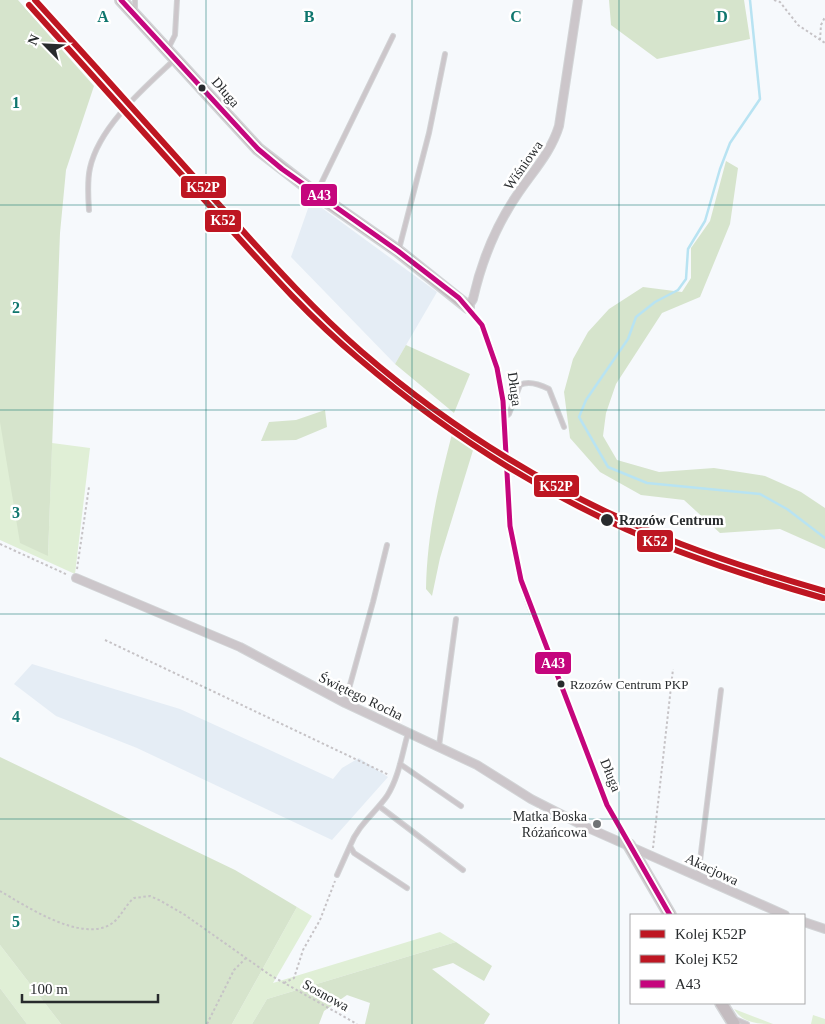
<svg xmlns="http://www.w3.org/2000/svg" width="825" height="1024" font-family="Georgia,serif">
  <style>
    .built { fill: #e5edf5 }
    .green { fill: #e0efd6 }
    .forest { fill: #d6e4cc }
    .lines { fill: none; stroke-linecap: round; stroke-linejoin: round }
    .stream { stroke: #b8e3f2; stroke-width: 2.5 }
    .lane-casing { stroke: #d2d4d6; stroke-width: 6 }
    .street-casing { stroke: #d2d4d6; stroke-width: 10 }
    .secondary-casing { stroke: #d2d4d6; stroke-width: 14 }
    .path { stroke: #c6c3c6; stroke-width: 2; stroke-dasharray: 2.5 2.5; stroke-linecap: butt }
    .lane { stroke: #ccc6ca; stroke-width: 4 }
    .street { stroke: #ccc6ca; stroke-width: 8 }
    .secondary { stroke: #c4bcc0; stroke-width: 11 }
    .bus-1-casing { stroke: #fff; stroke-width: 9 }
    .bus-1 { stroke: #c5067d; stroke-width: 5 }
    .rail-1-casing { stroke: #fff; stroke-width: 10 }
    .rail-2-casing { stroke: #fff; stroke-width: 10 }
    .rail-1 { stroke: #be1622; stroke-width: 6 }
    .rail-2 { stroke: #be1622; stroke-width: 6 }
    .grid { fill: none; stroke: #0f766e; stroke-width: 1; stroke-opacity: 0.55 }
    .bus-dot { fill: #282b2d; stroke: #fff; stroke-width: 2 }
    .poi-dot { fill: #707375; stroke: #fff; stroke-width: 2 }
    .labels { text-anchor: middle; stroke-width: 5; stroke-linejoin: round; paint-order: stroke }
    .bus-label { font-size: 13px; fill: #282b2d; stroke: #fff; text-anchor: start }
    .street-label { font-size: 14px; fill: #282b2d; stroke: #fff }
    .stop-label { font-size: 14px; font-weight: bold; fill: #282b2d; stroke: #fff; text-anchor: start }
    .poi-label { font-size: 14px; fill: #282b2d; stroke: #fff; text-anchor: end }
    .grid-label { font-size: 16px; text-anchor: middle; font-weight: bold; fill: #0f766e; stroke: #fff; stroke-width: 5; stroke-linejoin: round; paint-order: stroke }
    .line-badge { stroke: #fff; stroke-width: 2 }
    .badge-label { font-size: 14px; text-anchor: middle; font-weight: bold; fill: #fff }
  </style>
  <rect width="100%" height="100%" fill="#f6f9fc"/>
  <path class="built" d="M 311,200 L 437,292 L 395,364 L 291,257 Z
    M 32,664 L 180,709 L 333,779 L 342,768 L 359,758 L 388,777 L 332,840 L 137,748 L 56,716 L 14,684 Z"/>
  <path class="green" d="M 0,416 L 48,556 L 52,443 L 90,448 L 75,574 L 0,540 Z
    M 297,907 L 312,916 L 273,983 L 440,932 L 456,942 L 267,999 L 252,1024 L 232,1024 Z
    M 0,945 L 61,1024 L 27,1024 L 0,988 Z
    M 734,1009 L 773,1024 C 757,1024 743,1023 734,1009 Z
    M 813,1015 L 825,1019 L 825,1024 L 811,1024 Z"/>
  <path class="forest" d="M 0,0 L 18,0 L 94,86 L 66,170 L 60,233 L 48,556 L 20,543 L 0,422 Z
    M 609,0 L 744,0 L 750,39 L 657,59 L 611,25 Z
    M 726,161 L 738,168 L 730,224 L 700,297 L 662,313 L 616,384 L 606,413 L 603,436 L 617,460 L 659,472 L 714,468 L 765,476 L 801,492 L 825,508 L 825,549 L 780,529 L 720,533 L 684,500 L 641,495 L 600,472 L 570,438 L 564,392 L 573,359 L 588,332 L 609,309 L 643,287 L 682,292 L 691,278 L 691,248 L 710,221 Z
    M 406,345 L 470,374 L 454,413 L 395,364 Z
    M 325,410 L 327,427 L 296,440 L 261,441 L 269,422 L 296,420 Z
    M 452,434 L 474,447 L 440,558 L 432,596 L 426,589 C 427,533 438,489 452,434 Z
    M 0,757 L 235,870 L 297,907 L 232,1024 L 61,1024 L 0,945 Z
    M 456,942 L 492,966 L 484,981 L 453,963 L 432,969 L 490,1014 L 484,1024 L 365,1024 L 370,1003 L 347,995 L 324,1011 L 319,1024 L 252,1024 L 267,999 Z
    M 0,988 L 27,1024 L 0,1024 Z"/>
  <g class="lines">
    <path class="stream" d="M 750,0 L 760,99 L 730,143 L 720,169 L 705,221 L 688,249 L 686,279 L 678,290 L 655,302 L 636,317 L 628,339 L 586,400 L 579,417 L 608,467 L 647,483 L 760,494 L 787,509 L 825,538"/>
    <defs>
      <path id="lane" d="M 135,0 L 135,10
        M 168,49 L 175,35 L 177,0
        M 317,192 L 393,36
        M 89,210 C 88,196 87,181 90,168 C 99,127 143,89 173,61
        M 399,249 L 429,133 L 445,54
        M 469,308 C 522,372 499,483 516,561 C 524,603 546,643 561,682 C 582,737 598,792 628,843
        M 504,418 L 509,414 L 520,385 C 529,380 541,385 549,389 L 564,427
        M 345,703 L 373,602 L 387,545
        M 439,746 L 456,619
        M 400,764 L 461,806
        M 379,806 L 463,870
        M 337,875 L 350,846
        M 698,877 L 721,690
        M 407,888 L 354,853 L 350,846 C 358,825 375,813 387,796 C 399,777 402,754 408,733
        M 735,1019 L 747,1024"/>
      <path id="street" d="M 468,307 L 473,299 C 482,259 496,225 519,192 C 534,170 551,152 559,126 L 578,0
        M 76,578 L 240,647 L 345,703 L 477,765 L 531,799 L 586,827 L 785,915
        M 804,922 L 825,929"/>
      <path id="secondary" d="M 121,0 L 258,149 L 316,194 L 398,251 L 468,307
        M 629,845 L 670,915
        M 721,1003 L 734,1024"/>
    </defs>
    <use href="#lane" class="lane-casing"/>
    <use href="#street" class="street-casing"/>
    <use href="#secondary" class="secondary-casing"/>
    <path class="path" d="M 774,0 L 780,2 L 798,25 L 825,43
      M 820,40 L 821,25 L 825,17
      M 514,475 L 604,518 L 699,558 L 808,592
      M 0,544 L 68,575
      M 77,569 L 89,487
      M 105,640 L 389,775
      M 653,848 L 673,669
      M 0,891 C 26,906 81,943 111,924 C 121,918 125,905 134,898 L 150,896 L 161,901 L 185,915 L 270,975 L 357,1024
      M 284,983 L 294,978 L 303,950 L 320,920 L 335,881
      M 207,1024 L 234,970 L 246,958"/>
    <use href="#lane" class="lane"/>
    <use href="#street" class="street"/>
    <use href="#secondary" class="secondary"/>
    <defs>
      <path id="bus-1" d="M 121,0 L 258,149 L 282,169 L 398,251 L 459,298 L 482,325 L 497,368 L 503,401 L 510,526 L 521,580 L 607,805 L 670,915"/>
    </defs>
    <use href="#bus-1" class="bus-1-casing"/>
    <use href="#bus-1" class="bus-1"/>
    <defs>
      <path id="rail-1" d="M 35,0 C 95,66 155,133 214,199 C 262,252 308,305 362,352 C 456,433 565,499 681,544 C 728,562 776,577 825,591"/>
      <path id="rail-2" d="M 29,5 C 89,72 149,138 209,205 C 257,258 303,312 358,358 C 453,439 562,506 678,551 C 726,569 774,584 823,598"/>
    </defs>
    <use href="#rail-1" class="rail-1-casing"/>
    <use href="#rail-2" class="rail-2-casing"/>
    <use href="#rail-1" class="rail-1"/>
    <use href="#rail-2" class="rail-2"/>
  </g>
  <path class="grid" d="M 206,0 L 206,1024M 412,0 L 412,1024M 619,0 L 619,1024M 0,205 L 825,205M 0,410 L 825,410M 0,614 L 825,614M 0,819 L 825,819"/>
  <g class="bus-dot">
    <circle cx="202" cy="88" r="4.5"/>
    <circle cx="607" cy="520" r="7"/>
    <circle cx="561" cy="684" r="4.5"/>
  </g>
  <circle class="poi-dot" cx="597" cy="824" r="5"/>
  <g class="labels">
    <g class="bus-label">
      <text x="570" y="689">Rzozów Centrum PKP</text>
    </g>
    <g class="street-label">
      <text transform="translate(226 92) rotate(49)" y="5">Długa</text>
      <text transform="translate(523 165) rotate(-55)" y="5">Wiśniowa</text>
      <text transform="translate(515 389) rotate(82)" y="5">Długa</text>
      <text transform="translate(361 696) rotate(26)" y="5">Świętego Rocha</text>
      <text transform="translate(611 775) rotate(68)" y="5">Długa</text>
      <text transform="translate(712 869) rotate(25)" y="5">Akacjowa</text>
      <text transform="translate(326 995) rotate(29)" y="5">Sosnowa</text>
    </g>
    <g class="stop-label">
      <text x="619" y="525">Rzozów Centrum</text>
    </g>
    <g class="poi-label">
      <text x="587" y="821">Matka Boska<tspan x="587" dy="16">Różańcowa</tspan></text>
    </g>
  </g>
  <g class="grid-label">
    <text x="103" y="22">A</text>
    <text x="309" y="22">B</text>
    <text x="516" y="22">C</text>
    <text x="722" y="22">D</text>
    <text x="16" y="108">1</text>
    <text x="16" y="313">2</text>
    <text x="16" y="518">3</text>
    <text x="16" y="722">4</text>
    <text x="16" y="927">5</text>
  </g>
  <g class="line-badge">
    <rect x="180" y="175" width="47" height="24" rx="5" fill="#be1622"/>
    <rect x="300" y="183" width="38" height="24" rx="5" fill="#c5067d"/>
    <rect x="204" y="209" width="38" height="24" rx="5" fill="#be1622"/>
    <rect x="533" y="474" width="47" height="24" rx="5" fill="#be1622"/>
    <rect x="636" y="529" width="38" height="24" rx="5" fill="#be1622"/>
    <rect x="534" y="651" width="38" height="24" rx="5" fill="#c5067d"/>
  </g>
  <g class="badge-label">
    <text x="203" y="192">K52P</text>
    <text x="319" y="200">A43</text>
    <text x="223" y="225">K52</text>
    <text x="556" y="491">K52P</text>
    <text x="655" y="546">K52</text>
    <text x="553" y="668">A43</text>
  </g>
  <rect x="630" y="914" width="175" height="90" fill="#ffffff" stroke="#a9aaab"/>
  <rect x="640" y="930" width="25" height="8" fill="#be1622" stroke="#a9aaab"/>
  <text x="675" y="939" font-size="15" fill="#282b2d">Kolej K52P</text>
  <rect x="640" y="955" width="25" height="8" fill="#be1622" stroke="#a9aaab"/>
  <text x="675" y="964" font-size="15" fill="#282b2d">Kolej K52</text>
  <rect x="640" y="980" width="25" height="8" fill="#c5067d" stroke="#a9aaab"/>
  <text x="675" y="989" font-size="15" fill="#282b2d">A43</text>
  <g transform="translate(45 45) rotate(294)" stroke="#ffffff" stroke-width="4" paint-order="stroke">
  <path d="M0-4L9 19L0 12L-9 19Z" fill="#282b2d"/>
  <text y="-8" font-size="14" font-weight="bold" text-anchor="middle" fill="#282b2d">N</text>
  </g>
  <path d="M22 994v8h136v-8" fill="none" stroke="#282b2d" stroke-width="2.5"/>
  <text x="30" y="994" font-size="15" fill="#282b2d" stroke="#ffffff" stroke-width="4" paint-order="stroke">100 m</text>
</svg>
